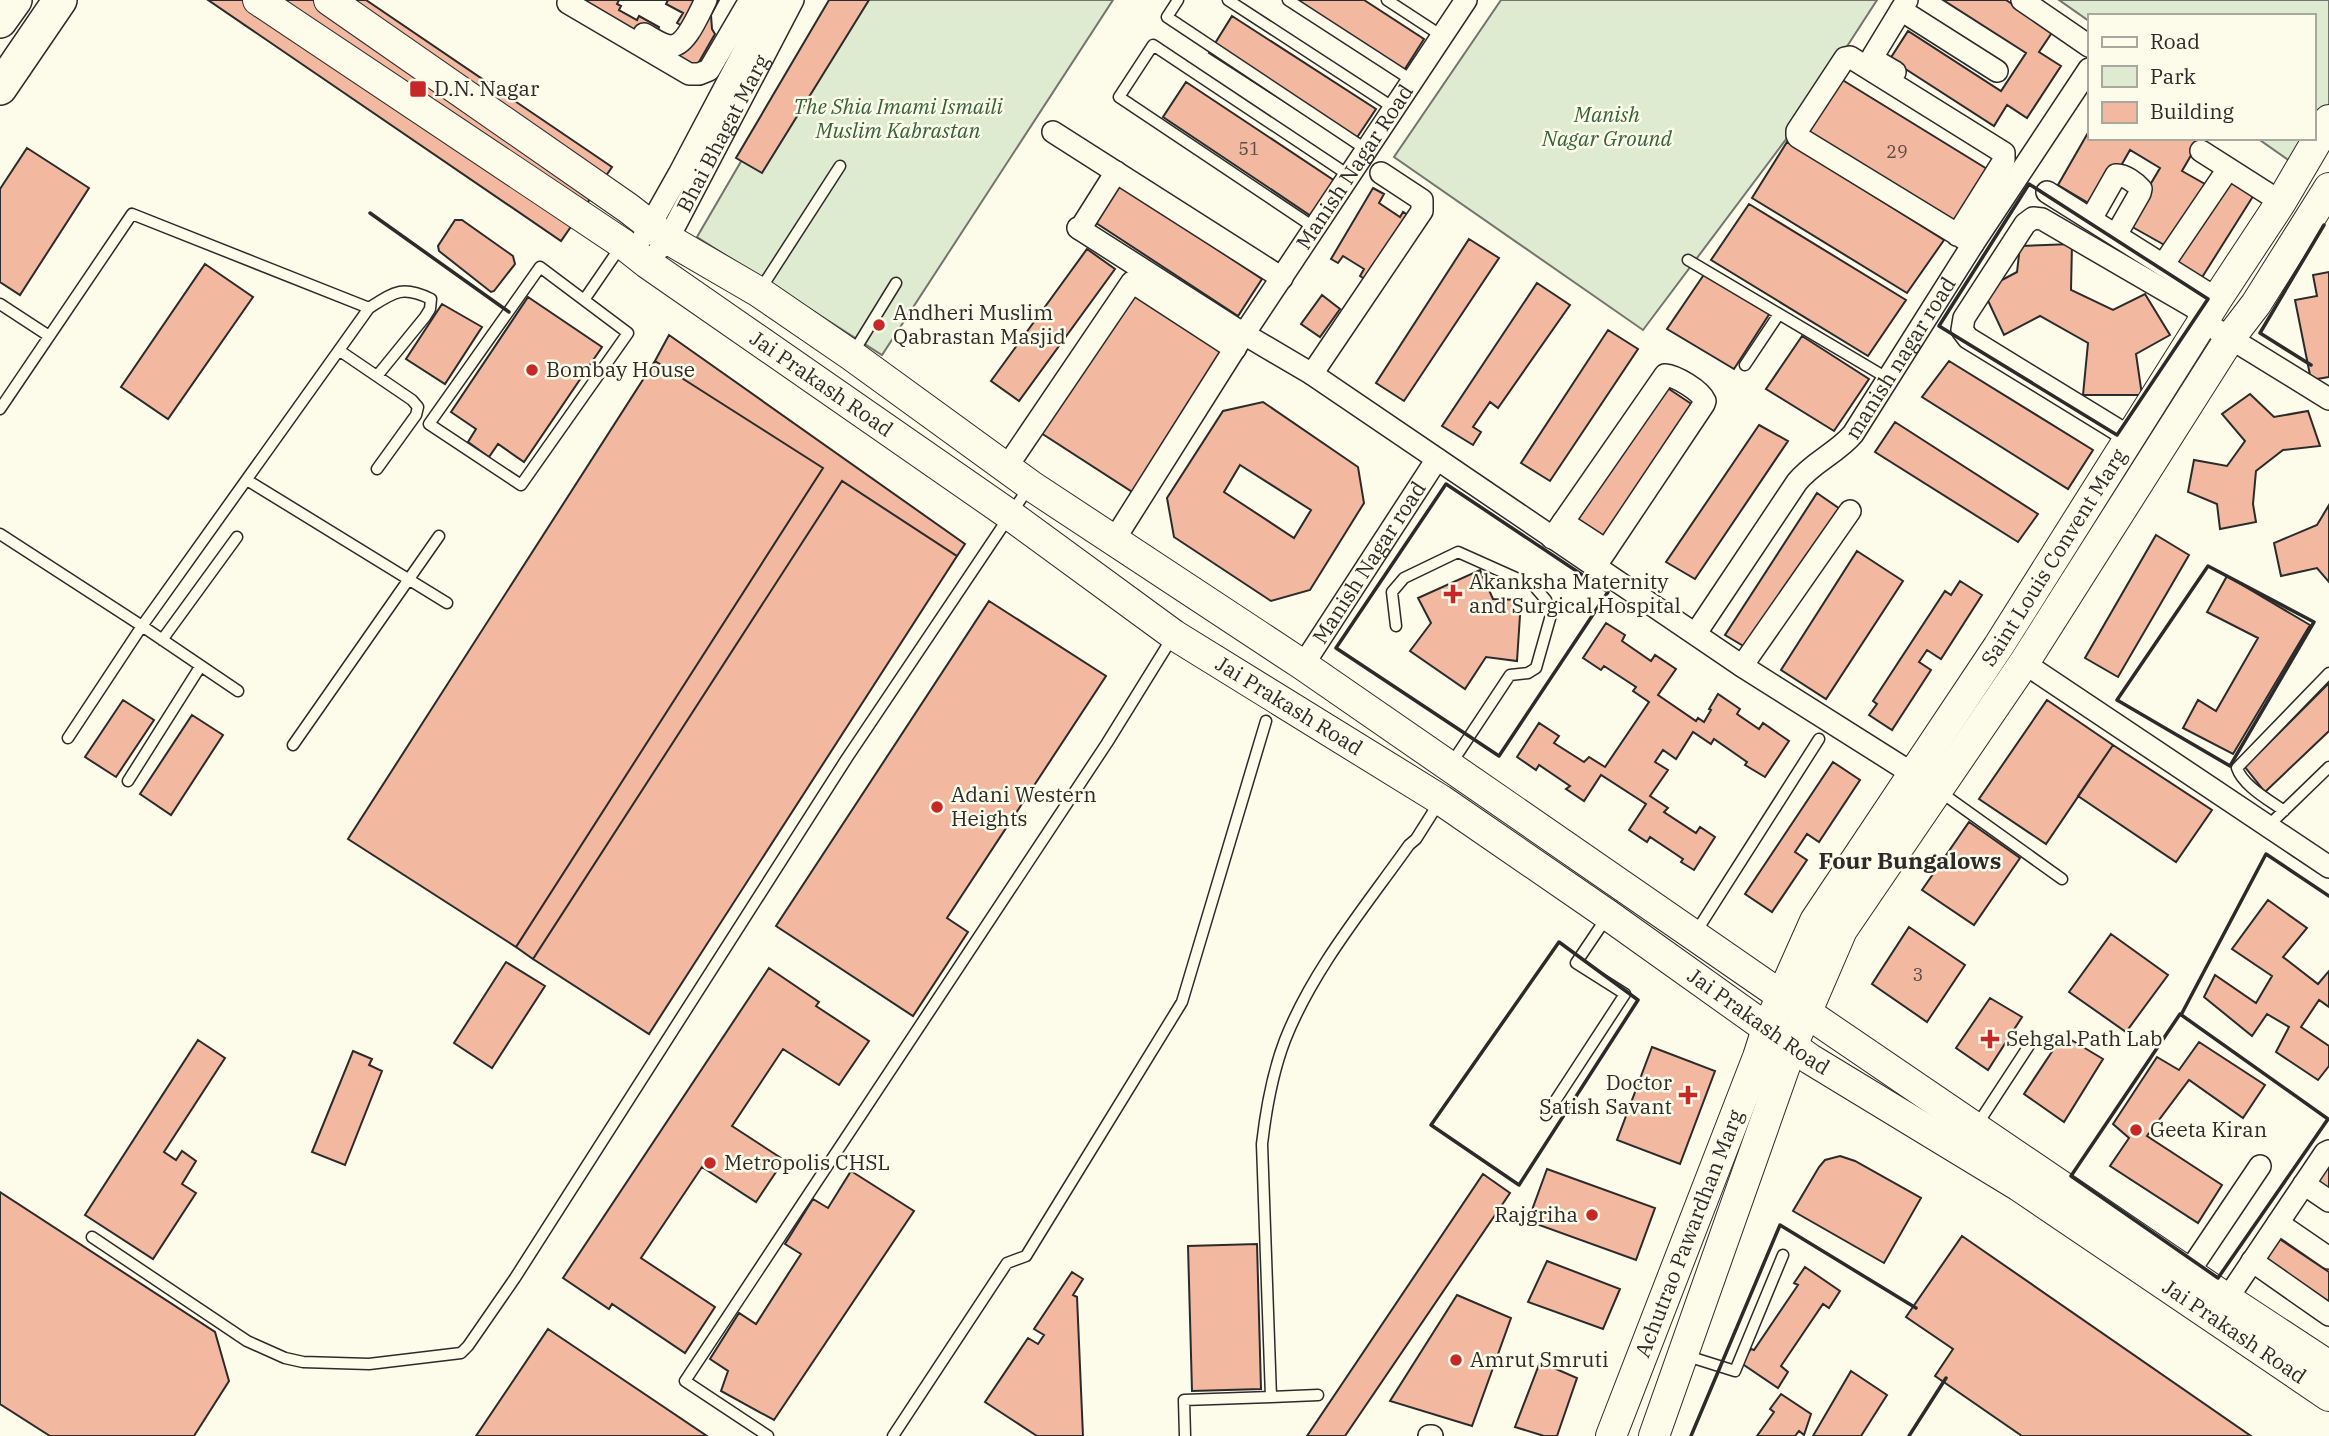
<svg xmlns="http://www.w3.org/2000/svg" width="2329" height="1436" font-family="'IBM Plex Serif',serif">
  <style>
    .green { fill: #deebd1; stroke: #74746e; stroke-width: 2 }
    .building { fill: #f2b8a0; stroke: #2b2b2b; stroke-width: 2; fill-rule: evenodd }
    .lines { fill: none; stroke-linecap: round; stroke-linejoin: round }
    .lane-casing { stroke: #2b2b2b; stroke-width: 13 }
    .street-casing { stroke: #2b2b2b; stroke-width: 24 }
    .secondary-casing { stroke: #2b2b2b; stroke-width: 32 }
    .primary-casing { stroke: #2b2b2b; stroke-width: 36 }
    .lane { stroke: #fdfbea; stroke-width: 10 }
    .street { stroke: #fdfbea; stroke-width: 21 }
    .secondary { stroke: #fdfbea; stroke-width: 30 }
    .primary { stroke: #fdfbea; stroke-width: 33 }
    .wall { stroke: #2b2b2b; stroke-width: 3.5 }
    .poi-dot { fill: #c62828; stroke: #fdfbea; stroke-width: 2.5 }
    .labels { text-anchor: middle; stroke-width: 5; stroke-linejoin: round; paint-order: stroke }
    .number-label { font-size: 18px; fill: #5d4e48 }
    .poi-label { font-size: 21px; fill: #2b2b2b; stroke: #fdfbea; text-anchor: start }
    .park-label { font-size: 21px; font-style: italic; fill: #34623c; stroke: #fdfbea }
    .street-label { font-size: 21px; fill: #2b2b2b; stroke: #fdfbea }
    .neighbourhood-label { font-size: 23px; font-weight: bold; fill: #2b2b2b; stroke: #fdfbea }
  </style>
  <rect width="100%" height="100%" fill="#fdfbea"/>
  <path class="green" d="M 835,0 L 1113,0 L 882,355 L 697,237 Z
    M 1501,0 L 1877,0 L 1793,130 L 1643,330 L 1394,157 Z
    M 2059,0 L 2329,0 L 2329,129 L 2304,171 L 2257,138 L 2313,138 L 2313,16 L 2089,16 L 2089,21 Z"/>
  <path class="building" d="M 208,0 L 366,0 L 612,167 L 561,241 Z
    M 568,0 L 719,0 L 711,15 L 712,29 L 715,34 L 695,69 Z
    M 619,0 L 668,0 L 666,4 L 683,13 L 677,23 L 686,28 L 674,40 L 658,31 L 659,27 L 639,16 L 637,20 L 619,10 L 621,6 L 617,4 Z
    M 829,0 L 869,0 L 762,173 L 736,158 Z
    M 1290,0 L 1364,0 L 1424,39 L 1403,72 Z
    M 1943,0 L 2006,0 L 2053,31 L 2039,52 L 2061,66 L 2027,118 L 2007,105 L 1994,126 L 1890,59 L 1908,31 L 2001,91 L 2026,53 Z
    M 1232,16 L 1376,109 L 1352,145 L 1209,53 Z
    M 1836,76 L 1992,172 L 1958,227 L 1802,131 Z
    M 1186,82 L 1335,181 L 1311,216 L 1163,117 Z
    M 2089,131 L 2089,138 L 2201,138 L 2182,171 L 2205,184 L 2168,247 L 2127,224 L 2160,168 L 2130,150 L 2097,208 L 2058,185 Z
    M 1787,142 L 1944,240 L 1907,293 L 1752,198 Z
    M 27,148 L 89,188 L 20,295 L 0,282 L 0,189 Z
    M 2230,176 L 2257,190 L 2201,279 L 2172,264 Z
    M 1115,182 L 1262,279 L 1238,316 L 1090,219 Z
    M 1373,188 L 1384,194 L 1379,203 L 1400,217 L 1403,212 L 1414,219 L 1369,282 L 1360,276 L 1364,269 L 1343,256 L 1338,263 L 1331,259 Z
    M 1749,204 L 1906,300 L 1868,356 L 1711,260 Z
    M 455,220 L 462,220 L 513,256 L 515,264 L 494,291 L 491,292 L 439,251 L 438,246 Z
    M 1469,239 L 1499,258 L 1404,401 L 1376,383 Z
    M 2072,244 L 2071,290 L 2113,310 L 2145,294 L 2170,335 L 2136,354 L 2142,395 L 2083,395 L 2088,343 L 2040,316 L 2004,335 L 1983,290 L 2017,272 L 2020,246 Z
    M 1087,249 L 1115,269 L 1019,401 L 991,381 Z
    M 205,264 L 253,297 L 168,419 L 121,387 Z
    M 2329,272 L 2329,377 L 2311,380 L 2295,300 L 2317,296 L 2313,275 Z
    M 1705,273 L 1770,313 L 1734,369 L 1667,329 Z
    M 1537,283 L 1570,305 L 1498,408 L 1490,402 L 1473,427 L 1481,432 L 1473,445 L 1442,426 Z
    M 1133,293 L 1225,353 L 1134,493 L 1041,433 Z
    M 1322,295 L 1340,309 L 1320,337 L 1301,324 Z
    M 528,297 L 602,347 L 524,462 L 498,444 L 489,457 L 468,442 L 476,429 L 451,412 Z
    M 442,304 L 482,327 L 445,384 L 406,359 Z
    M 1608,330 L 1638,349 L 1550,481 L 1521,463 Z
    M 669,335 L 965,544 L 957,556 L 842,481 L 533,959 L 516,947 L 823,468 L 655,361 Z
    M 1802,336 L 1869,379 L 1834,431 L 1766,389 Z
    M 655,361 L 823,468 L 516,947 L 348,839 Z
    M 1949,361 L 2093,450 L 2068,489 L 1922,397 Z
    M 1666,387 L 1693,405 L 1601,544 L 1573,527 Z
    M 2250,394 L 2274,417 L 2308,411 L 2320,446 L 2283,450 L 2256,471 L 2253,504 L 2256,522 L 2220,529 L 2217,504 L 2188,492 L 2194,460 L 2227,466 L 2245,441 L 2222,414 Z
    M 1263,402 L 1358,467 L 1364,503 L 1310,590 L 1271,601 L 1174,537 L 1167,498 L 1223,411 ZM 1240,465 L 1311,510 L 1294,538 L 1224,492 Z
    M 1895,422 L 2038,514 L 2018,542 L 1875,452 Z
    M 1759,425 L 1788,441 L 1695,579 L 1666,562 Z
    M 842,481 L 957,556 L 649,1034 L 533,959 Z
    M 1817,493 L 1843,511 L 1750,650 L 1725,635 Z
    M 2329,505 L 2329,582 L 2317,568 L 2281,576 L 2274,543 L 2317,525 Z
    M 2156,535 L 2189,555 L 2118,677 L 2085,658 Z
    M 1857,551 L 1903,581 L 1826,699 L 1781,670 Z
    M 1480,570 L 1493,599 L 1521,600 L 1517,661 L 1486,657 L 1465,689 L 1410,651 L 1431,623 L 1418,598 Z
    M 2227,576 L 2310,625 L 2233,754 L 2183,728 L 2198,700 L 2216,711 L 2258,638 L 2207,612 Z
    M 1960,581 L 1982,595 L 1941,659 L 1927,650 L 1919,662 L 1931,670 L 1892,730 L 1869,715 L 1877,704 L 1873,701 L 1945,591 L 1951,595 Z
    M 989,601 L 1106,676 L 947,918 L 968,932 L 913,1016 L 776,926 Z
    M 1606,623 L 1625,635 L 1622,641 L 1651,661 L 1655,655 L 1676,669 L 1658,695 L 1696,721 L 1698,718 L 1704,722 L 1711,710 L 1709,709 L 1718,694 L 1740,709 L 1737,714 L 1759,729 L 1763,723 L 1789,741 L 1765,777 L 1745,765 L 1747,762 L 1714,739 L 1711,744 L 1693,732 L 1676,759 L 1663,750 L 1655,762 L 1668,770 L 1650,796 L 1668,808 L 1664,812 L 1696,833 L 1700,827 L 1715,837 L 1694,870 L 1681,862 L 1683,859 L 1650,837 L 1647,842 L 1629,830 L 1646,804 L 1601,775 L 1584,801 L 1566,789 L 1570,786 L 1539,765 L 1536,770 L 1517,757 L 1539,723 L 1559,736 L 1554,743 L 1584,762 L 1589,757 L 1605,767 L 1649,702 L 1633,691 L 1636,687 L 1604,666 L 1601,670 L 1583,658 Z
    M 2329,683 L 2329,731 L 2265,792 L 2245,767 Z
    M 123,700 L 154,720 L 116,777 L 85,757 Z
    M 2047,700 L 2113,745 L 2046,844 L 1979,799 Z
    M 192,715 L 223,735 L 171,815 L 140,794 Z
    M 2113,745 L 2212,810 L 2176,862 L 2078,796 Z
    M 1833,762 L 1860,780 L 1819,842 L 1807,834 L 1795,852 L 1807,860 L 1772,912 L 1745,894 Z
    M 1969,822 L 2020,858 L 1974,925 L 1922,890 Z
    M 2268,900 L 2307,928 L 2283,957 L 2318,984 L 2329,971 L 2329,1007 L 2319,1000 L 2301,1027 L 2329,1046 L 2329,1066 L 2318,1080 L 2276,1052 L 2289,1027 L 2267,1014 L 2252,1036 L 2204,997 L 2215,975 L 2256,1003 L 2272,976 L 2232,949 Z
    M 1909,927 L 1965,965 L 1927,1022 L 1872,984 Z
    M 2111,934 L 2168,975 L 2126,1032 L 2069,992 Z
    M 506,962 L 545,986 L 492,1068 L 454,1043 Z
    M 769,968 L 819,1002 L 816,1006 L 869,1041 L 839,1085 L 783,1049 L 732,1126 L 784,1160 L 756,1202 L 702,1167 L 641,1258 L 715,1307 L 685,1353 L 612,1304 L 609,1309 L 563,1278 Z
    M 1990,998 L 2022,1017 L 1988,1070 L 1956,1048 Z
    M 2063,1035 L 2103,1059 L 2064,1122 L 2024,1094 Z
    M 198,1040 L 225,1058 L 164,1152 L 176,1160 L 182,1151 L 196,1161 L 182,1184 L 196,1193 L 153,1259 L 85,1215 Z
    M 2199,1042 L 2265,1085 L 2243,1118 L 2189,1080 L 2147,1136 L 2222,1185 L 2198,1223 L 2110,1166 L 2129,1138 L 2113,1124 L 2157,1057 L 2179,1070 Z
    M 1652,1047 L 1715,1071 L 1680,1164 L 1617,1140 Z
    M 353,1051 L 372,1059 L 369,1065 L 382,1071 L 345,1165 L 312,1152 Z
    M 1840,1156 L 1855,1161 L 1921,1198 L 1884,1263 L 1793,1211 L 1819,1167 L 1825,1160 Z
    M 2329,1160 L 2329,1193 L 2314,1183 Z
    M 1547,1169 L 1655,1208 L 1636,1260 L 1528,1221 Z
    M 851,1171 L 914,1211 L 774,1420 L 721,1391 L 728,1371 L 710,1359 L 739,1313 L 756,1324 L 801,1254 L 785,1244 L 813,1199 L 828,1208 Z
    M 1483,1174 L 1510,1193 L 1345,1436 L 1307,1436 Z
    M 0,1192 L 215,1332 L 229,1381 L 194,1436 L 50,1436 L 0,1404 Z
    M 1962,1236 L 2251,1436 L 2022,1436 L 1935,1376 L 1953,1349 L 1906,1317 Z
    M 2278,1238 L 2329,1272 L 2329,1307 L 2262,1262 Z
    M 1257,1244 L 1261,1389 L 1192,1391 L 1188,1246 Z
    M 1547,1261 L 1620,1289 L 1603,1329 L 1528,1302 Z
    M 1805,1267 L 1840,1291 L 1829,1308 L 1823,1304 L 1781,1366 L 1788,1372 L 1778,1388 L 1741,1363 L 1751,1349 L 1754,1350 L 1798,1285 L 1794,1283 Z
    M 1072,1272 L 1083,1279 L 1073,1295 L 1077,1297 L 1083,1436 L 1037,1436 L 985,1402 L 1028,1338 L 1038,1344 L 1044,1335 L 1034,1329 Z
    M 1457,1295 L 1511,1318 L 1472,1426 L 1390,1401 Z
    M 548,1329 L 707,1436 L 476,1436 Z
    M 1540,1362 L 1577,1378 L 1557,1436 L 1544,1436 L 1515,1427 Z
    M 1851,1371 L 1887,1395 L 1861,1436 L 1813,1436 Z
    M 1781,1394 L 1811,1414 L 1804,1435 L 1799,1431 L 1795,1436 L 1757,1436 L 1774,1412 L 1770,1409 Z"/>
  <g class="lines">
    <defs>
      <path id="lane" d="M 1178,0 L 1167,17 L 1367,150
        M 1228,0 L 1394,108
        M 1288,0 L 1413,81
        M 1387,0 L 1442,36
        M 1315,228 L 1119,97 L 1153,45 L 1350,176
        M 1688,260 L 1887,378
        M 540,267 L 628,333 L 521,485 L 429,424 Z
        M 760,290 L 840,166
        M 584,300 L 621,246
        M 0,304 L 49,336
        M 369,308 C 394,292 402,285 431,299 L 430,309 L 425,317 L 377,376
        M 340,351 L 412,400 L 418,407 L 416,415 L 377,469
        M 853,353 L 896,283
        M 1745,365 L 1779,314
        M 0,409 L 132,214 L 369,308 L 142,626 L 0,534
        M 247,480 L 447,603
        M 1396,626 L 1392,592 L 1404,578 L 1458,552 L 1534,586 L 1546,600 L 1551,615 L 1536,668 L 1528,673 L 1510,675 L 1451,764
        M 162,640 L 237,537
        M 68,738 L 142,626 L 238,691
        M 293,745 L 439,536
        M 128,781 L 200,667
        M 1939,791 L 2062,879
        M 2284,811 C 2269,800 2243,786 2237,768 L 2329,673
        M 2268,826 L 2329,767
        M 1696,932 L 1819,739
        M 1546,1115 L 1625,994 L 1576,963 L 1607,917
        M 1977,1125 L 2030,1044
        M 92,1237 L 247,1341 L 285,1358 L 303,1362 L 369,1364 L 461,1353 L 468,1346 L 515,1278 L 847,758 L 1029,487
        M 1684,1355 L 1735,1371 L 1783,1255
        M 1318,1395 L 1271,1397 L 1262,1144 C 1266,1109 1272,1074 1285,1040 C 1313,969 1365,907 1409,845 L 1416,839 L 1440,801
        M 768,1436 L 685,1381 L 1107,743 L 1172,638
        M 893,1436 L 1007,1263 L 1026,1256 L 1182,1002 L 1266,721
        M 1185,1436 L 1184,1400 L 1271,1397"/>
      <g id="street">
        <path d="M 2022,0 L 2089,46"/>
        <path d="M 568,3 L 689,74 L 699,74 L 709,70 L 750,0"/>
        <path d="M 1901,10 L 1997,71"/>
        <path d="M 644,34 C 652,38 661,45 670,46 C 686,47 699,13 706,0"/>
        <path d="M 1895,72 L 1876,61 L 1873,56 L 1907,0"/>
        <path d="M 1053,132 L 1282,278"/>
        <path d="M 2201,151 L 2281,202"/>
        <path d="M 2047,192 L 2217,299"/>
        <path d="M 2091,219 L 2116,175 C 2124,174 2136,183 2141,189 L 2140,193 L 2116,235"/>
        <path d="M 1078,228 L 1244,334 L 1312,374 L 1742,666 L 1913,774"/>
        <path d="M 1080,229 L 1116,172"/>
        <path d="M 1957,235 L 2004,160 L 2004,153 L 1850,57 L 1845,58 L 1797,131 L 1797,135 L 1798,137 L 1973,244"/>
        <path d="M 644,236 L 679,174 L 771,0"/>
        <path id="s1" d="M 660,248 L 668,239 L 793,0"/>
        <path d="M 2163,265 L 2228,169"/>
        <path d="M 1312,374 L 1422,211 L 1422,200 L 1381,173"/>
        <path d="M 2131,438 L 1968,338 L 1962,330 L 1964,318 L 2025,224 L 2033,218 L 2042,219 L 2195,308 L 2204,322 L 2329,399"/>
        <path d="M 1006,468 L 1132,282 L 1235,349"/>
        <path d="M 1563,522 L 1606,550"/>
        <path d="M 1552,538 L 1665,375 C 1676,376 1700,390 1705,401 L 1704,404 L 1595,567"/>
        <path id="s2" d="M 1114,540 L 1244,334 L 1466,0"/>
        <path id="s3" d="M 1696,633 L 1797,482 C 1813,462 1837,453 1853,434 L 1973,244 L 2089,69"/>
        <path d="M 2024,663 L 2329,867"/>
        <path id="s4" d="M 1303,665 L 1437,459"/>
        <path d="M 1742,666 L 1850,511"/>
        <path d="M 2304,1184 L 2329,1201"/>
        <path d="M 2278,1223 L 2329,1258"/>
        <path d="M 2252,1261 L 2329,1315"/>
        <path d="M 2188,1273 L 2260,1166"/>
        <path d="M 2227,1299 L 2325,1153 L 2329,1151"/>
        <path d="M 1429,1436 L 1432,1436"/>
      </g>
      <g id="secondary">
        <path id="s5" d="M 258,0 L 623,244 L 647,263 L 1010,515 L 1174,635 L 1441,800 L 1608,915 L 1810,1059 L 2019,1186 L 2329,1396"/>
        <path d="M 329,0 L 628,208 L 668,239 L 759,292 L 851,355 L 1030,485 L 1303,665 L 1782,996 L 2227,1299 L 2329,1366"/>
        <path id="s6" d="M 1611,1436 L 1758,1057 L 1767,1029 L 1815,921 L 1998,647 L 2217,299 L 2281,202 L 2329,120"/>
        <path d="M 1654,1436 L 1792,1046 L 1842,930 L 2024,663 L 2230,338 L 2256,304 L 2329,188"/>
      </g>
      <path id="primary" d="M 0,21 L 15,0
        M 0,88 L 60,0"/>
    </defs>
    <use href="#lane" class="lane-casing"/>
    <use href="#street" class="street-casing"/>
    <use href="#secondary" class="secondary-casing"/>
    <use href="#primary" class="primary-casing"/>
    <use href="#lane" class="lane"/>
    <use href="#street" class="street"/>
    <use href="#secondary" class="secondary"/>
    <use href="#primary" class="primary"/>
    <path class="wall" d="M 2029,184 L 2208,299 L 2117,435 L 1939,326 Z
      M 370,213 L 509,312
      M 2311,365 L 2260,333 L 2324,225
      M 1446,484 L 1608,592 L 1499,756 L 1336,648 Z
      M 2208,566 L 2314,622 L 2230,766 L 2117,700 Z
      M 1559,942 L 1638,1000 L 1519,1185 L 1431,1125 Z
      M 2180,1014 L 2328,1119 L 2218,1278 L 2071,1176 Z
      M 2181,1015 L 2266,854 L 2329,896
      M 1691,1436 L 1780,1225 L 1916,1308
      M 1909,1436 L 1946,1378"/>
  </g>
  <g class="poi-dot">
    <rect x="409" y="80" width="18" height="18" rx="3.5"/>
    <circle cx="879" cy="325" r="7"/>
    <circle cx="532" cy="370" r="7"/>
    <path d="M1449.5 583.5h7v7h7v7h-7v7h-7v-7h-7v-7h7z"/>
    <circle cx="937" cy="807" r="7"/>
    <path d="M1986.5 1028.5h7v7h7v7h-7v7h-7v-7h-7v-7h7z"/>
    <path d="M1684.5 1084.5h7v7h7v7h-7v7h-7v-7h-7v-7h7z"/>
    <circle cx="2136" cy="1130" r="7"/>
    <circle cx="710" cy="1163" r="7"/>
    <circle cx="1592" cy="1215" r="7"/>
    <circle cx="1456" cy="1360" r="7"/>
  </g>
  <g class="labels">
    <g class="number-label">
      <text x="1249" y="155">51</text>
      <text x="1897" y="158">29</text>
      <text x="1918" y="981">3</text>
    </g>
    <g class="poi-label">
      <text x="434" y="96">D.N. Nagar</text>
      <text x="893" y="320">Andheri Muslim<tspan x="893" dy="24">Qabrastan Masjid</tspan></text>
      <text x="546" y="377">Bombay House</text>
      <text x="1469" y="589">Akanksha Maternity<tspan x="1469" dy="24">and Surgical Hospital</tspan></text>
      <text x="951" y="802">Adani Western<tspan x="951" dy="24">Heights</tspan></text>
      <text x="2006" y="1046">Sehgal Path Lab</text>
      <text x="1672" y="1090" text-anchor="end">Doctor<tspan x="1672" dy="24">Satish Savant</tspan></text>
      <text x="2150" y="1137">Geeta Kiran</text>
      <text x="724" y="1170">Metropolis CHSL</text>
      <text x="1578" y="1222" text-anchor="end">Rajgriha</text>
      <text x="1470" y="1367">Amrut Smruti</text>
    </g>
    <g class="park-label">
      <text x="898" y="114">The Shia Imami Ismaili<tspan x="898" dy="24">Muslim Kabrastan</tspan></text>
      <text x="1607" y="122">Manish<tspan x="1607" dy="24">Nagar Ground</tspan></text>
    </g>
    <g class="street-label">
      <text dy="7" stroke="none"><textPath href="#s1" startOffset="131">Bhai Bhagat Marg</textPath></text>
      <text dy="7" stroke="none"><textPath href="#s2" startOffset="444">Manish Nagar Road</textPath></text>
      <text dy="7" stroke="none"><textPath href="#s3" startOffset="345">manish nagar road</textPath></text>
      <text dy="7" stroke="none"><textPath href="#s5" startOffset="682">Jai Prakash Road</textPath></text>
      <text dy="7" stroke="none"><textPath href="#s6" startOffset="989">Saint Louis Convent Marg</textPath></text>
      <text dy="7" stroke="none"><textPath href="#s4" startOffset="122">Manish Nagar road</textPath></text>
      <text dy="7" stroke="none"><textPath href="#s5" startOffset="1250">Jai Prakash Road</textPath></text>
      <text dy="7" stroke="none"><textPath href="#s5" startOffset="1816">Jai Prakash Road</textPath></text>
      <text dy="7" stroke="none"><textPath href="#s6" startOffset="217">Achutrao Pawardhan Marg</textPath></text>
      <text dy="7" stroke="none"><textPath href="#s5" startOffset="2384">Jai Prakash Road</textPath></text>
    </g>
    <g class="neighbourhood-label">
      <text x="1910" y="869">Four Bungalows</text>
    </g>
  </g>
  <rect x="2088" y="14" width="228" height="126" fill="#fdfbea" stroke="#a9a89e" stroke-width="2"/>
  <rect x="2102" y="37" width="35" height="10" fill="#fdfbea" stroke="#a9a89e" stroke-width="2"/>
  <text x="2150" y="49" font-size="21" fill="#2b2b2b">Road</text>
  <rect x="2102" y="66" width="35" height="21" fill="#deebd1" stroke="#a9a89e" stroke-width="2"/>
  <text x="2150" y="84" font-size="21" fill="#2b2b2b">Park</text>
  <rect x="2102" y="102" width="35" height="21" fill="#f2b8a0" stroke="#a9a89e" stroke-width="2"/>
  <text x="2150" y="119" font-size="21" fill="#2b2b2b">Building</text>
</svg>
